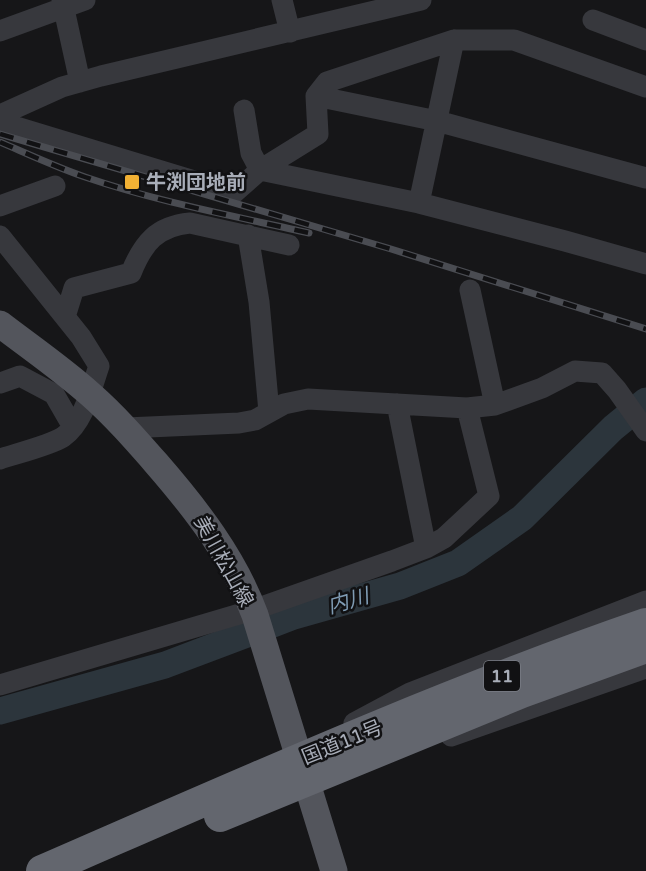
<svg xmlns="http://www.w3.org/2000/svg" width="646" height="871" font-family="'Varela Round','Noto Sans JP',sans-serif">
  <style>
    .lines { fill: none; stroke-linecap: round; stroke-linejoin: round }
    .river { stroke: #2c353c; stroke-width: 27 }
    .minor { stroke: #37383d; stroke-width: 21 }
    .major { stroke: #53555c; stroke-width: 27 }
    .highway { stroke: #63666e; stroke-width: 32 }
    .rail-casing { stroke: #4a4c52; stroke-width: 7 }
    .rail { stroke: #111113; stroke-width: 4.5; stroke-dasharray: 14; stroke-linecap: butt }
    .poi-dot { fill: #f2b134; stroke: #111113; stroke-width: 2 }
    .labels { text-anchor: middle; stroke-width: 5; stroke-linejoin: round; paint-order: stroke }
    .shield { fill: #111113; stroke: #7b7e86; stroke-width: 1.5 }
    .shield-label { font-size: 18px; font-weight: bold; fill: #a8adb8 }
    .poi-label { font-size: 20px; font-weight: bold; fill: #a8adb8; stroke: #111113; text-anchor: start }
    .street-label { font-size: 20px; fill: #a8adb8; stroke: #111113 }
    .water-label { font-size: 21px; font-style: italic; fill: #7f9bb3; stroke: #111113 }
  </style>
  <rect width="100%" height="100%" fill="#161618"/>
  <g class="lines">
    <path class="river" d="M 0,711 L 165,665 L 294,616 L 400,586 L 458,563 L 522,518 L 613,428 L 646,401"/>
    <path class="minor" d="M 62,0 L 80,82
      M 282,0 L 290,32
      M 593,20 L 646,40
      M 0,31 L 85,0
      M 316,96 L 437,121 L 646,178
      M 244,110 L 251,153 L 260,170 L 419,203 L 565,241 L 646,264
      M 0,115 L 62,87 L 101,76 L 421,0
      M 0,122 L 234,193 L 260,170 L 318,134 L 316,96 L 327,82 L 454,40 L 514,40 L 646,87
      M 419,203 L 454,40
      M 0,206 L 55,186
      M 248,235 L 259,302 L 269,412
      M 0,236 L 81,337 L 99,366 C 91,389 84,422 63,437 C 51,445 15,454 0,459
      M 470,290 L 495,405
      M 65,317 L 74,288 L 131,273 C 143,243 157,226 190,223 L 289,245
      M 0,383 L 20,376 L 54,394 L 73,427
      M 397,404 L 426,548
      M 126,428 L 239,423 L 255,420 L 284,404 L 308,399 L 467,408 L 495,405 L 542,388 L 575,371 L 602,373 L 617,390 L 646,431
      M 0,685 L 253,610 L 392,561 L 426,548 L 444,538 L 489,496 L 467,408
      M 354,723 L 410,693 L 646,601
      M 451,736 L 646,668"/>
    <path class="major" d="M 0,324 C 30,347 62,369 90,394 C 114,415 135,439 156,463 C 196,509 234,558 255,615 L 334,871"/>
    <path class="highway" d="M 220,816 L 522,692 L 646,647
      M 42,871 C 242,784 440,695 646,624"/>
    <defs>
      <path id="rail" d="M 0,134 L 391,249 L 646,329
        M 0,142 C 28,154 56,167 85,177 C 158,202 234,216 309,233"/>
    </defs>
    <use href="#rail" class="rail-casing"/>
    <use href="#rail" class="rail"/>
  </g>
  <rect class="poi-dot" x="124" y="174" width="16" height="16" rx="3"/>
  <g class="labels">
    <rect class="shield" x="484" y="661" width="36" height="30" rx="4.5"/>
    <g class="shield-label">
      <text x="502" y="682">11</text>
    </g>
    <g class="poi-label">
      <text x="146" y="189">牛渕団地前</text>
    </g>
    <g class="street-label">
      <text transform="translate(224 561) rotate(61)" y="7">美川松山線</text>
      <text transform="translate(342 742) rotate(-22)" y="7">国道11号</text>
    </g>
    <g class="water-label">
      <text transform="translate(348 601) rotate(-16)" y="7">内川</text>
    </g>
  </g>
</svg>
